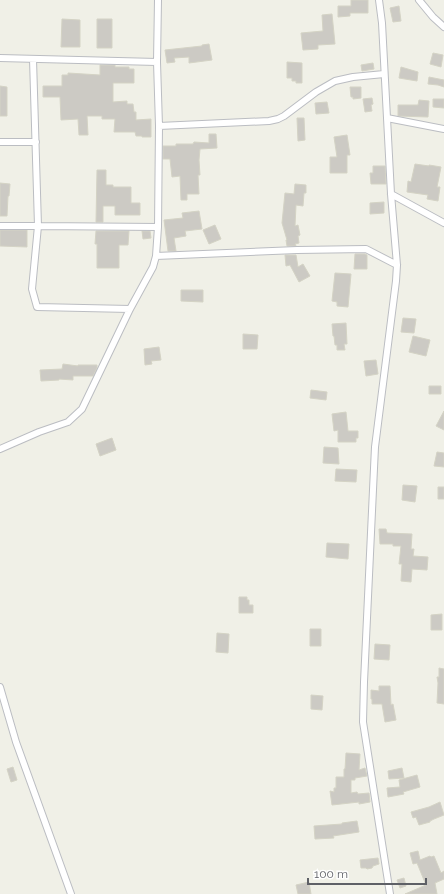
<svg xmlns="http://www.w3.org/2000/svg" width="444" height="894" font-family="Raleway,sans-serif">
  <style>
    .building { fill: #cccac4; stroke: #d4d3c5 }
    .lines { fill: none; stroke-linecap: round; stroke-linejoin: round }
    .minor-casing { stroke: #bbbdc2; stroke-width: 8 }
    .minor { stroke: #fff; stroke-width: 6 }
  </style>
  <rect width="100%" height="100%" fill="#f0f0e7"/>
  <path class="building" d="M 351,0 L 368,0 L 368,13 L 350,13 L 350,16 L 338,17 L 338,6 L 351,6 Z
    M 399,6 L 401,21 L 393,22 L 390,8 Z
    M 332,14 L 335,44 L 318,45 L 318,49 L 303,50 L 301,33 L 323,31 L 322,15 Z
    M 62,19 L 80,20 L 80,47 L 61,47 Z
    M 97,19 L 112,19 L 112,48 L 97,48 Z
    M 209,44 L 212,60 L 189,63 L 189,57 L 174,58 L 175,62 L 167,63 L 165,50 L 202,46 L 202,45 Z
    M 433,53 L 443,55 L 441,67 L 430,64 Z
    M 287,62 L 302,63 L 302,83 L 296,83 L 296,81 L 292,81 L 292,78 L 287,78 Z
    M 373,63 L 374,69 L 362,71 L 361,65 Z
    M 100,65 L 115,65 L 115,67 L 129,67 L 129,69 L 134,69 L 134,83 L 113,83 L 113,102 L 127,101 L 127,104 L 133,104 L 134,112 L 136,112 L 136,120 L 151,119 L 151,137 L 142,137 L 142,136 L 136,136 L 135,132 L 114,132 L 115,119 L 102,119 L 102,116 L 87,116 L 88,135 L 79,135 L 78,119 L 61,120 L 60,97 L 43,97 L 43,86 L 62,86 L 62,75 L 68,75 L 68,73 L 100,75 Z
    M 401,67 L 418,72 L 417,81 L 399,78 Z
    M 429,77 L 444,80 L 444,87 L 438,85 L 428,84 Z
    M 0,86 L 7,87 L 7,116 L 0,116 Z
    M 350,87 L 361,87 L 361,98 L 353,99 L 353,97 L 351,97 Z
    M 372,98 L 373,104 L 371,105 L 372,111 L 365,112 L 363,99 Z
    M 433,99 L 444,99 L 444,108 L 433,107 Z
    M 419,100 L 429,101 L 428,117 L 398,116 L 398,105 L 418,105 Z
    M 327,102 L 329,113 L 316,114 L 315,103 Z
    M 297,118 L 304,118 L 305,140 L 298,141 Z
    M 209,134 L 216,134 L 217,148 L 200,149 L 199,160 L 200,175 L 198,175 L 199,194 L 187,194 L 187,200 L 181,200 L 180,176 L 172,177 L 170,159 L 163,159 L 163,146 L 176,146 L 176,144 L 193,144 L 194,142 L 209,143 Z
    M 347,135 L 350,155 L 347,155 L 347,173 L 330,173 L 330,157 L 337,157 L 334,137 Z
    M 415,164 L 429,166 L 429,165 L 441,167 L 437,187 L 440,187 L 438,201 L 427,199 L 428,195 L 407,192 L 408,181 L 411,182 Z
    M 373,166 L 385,166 L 386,184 L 371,184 L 370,173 L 373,173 Z
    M 97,170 L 106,170 L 106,185 L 113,185 L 113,187 L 131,187 L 131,203 L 140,203 L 140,215 L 115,215 L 115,206 L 103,206 L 103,222 L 96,222 Z
    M 0,183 L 10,184 L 9,196 L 8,196 L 7,216 L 0,216 Z
    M 295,184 L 306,185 L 306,193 L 304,193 L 303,206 L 296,205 L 295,226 L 298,225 L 300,235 L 298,236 L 299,243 L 295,244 L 296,246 L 287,246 L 286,240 L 287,240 L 282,223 L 285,193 L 294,194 Z
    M 384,202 L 384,213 L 370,214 L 370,203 Z
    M 199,211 L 202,229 L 185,231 L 186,236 L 174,238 L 176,251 L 168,251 L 164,220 L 183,218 L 182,213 Z
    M 215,225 L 221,239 L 209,244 L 203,230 Z
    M 0,230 L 27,230 L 27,247 L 0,246 Z
    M 96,231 L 129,231 L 128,245 L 119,245 L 119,268 L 97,268 L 97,244 L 95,244 Z
    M 142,231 L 150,231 L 151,238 L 143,239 Z
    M 355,254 L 365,254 L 367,255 L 367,269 L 354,269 Z
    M 285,255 L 296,255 L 298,267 L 303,264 L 310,276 L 299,282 L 290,265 L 286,266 Z
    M 335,273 L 351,274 L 348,307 L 337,306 L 337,302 L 332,301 Z
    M 181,290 L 203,290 L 203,302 L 181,301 Z
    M 403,318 L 416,319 L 414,333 L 401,332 Z
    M 346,323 L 347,344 L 344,344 L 345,350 L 337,350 L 337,345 L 335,345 L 334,336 L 333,336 L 332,324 Z
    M 243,334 L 258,335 L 257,349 L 243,349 Z
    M 413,336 L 430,340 L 426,356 L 409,352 Z
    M 159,347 L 161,360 L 151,361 L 152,364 L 145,365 L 144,349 Z
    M 376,360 L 378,374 L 366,376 L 364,361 Z
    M 63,364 L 78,366 L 78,365 L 97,365 L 97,368 L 93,376 L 73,376 L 73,380 L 59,379 L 59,380 L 41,381 L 40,370 L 62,369 Z
    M 429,386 L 441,386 L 441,394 L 429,394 Z
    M 311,390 L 327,392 L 326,400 L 310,398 Z
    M 444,411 L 444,430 L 436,426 Z
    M 346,412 L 348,431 L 358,431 L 358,438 L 356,438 L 356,442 L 338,442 L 338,430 L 334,431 L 332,414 Z
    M 112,438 L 116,450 L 100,456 L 96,444 Z
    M 324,447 L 338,448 L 339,464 L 323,463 Z
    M 437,452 L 444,453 L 444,467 L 434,466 Z
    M 336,469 L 357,470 L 356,482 L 335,481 Z
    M 403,485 L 417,486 L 415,502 L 402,500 Z
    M 438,487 L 444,487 L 444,499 L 438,499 Z
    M 379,529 L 386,529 L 387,533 L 412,534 L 411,549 L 414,549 L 413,556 L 428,557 L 427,570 L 412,569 L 411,582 L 401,581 L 402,564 L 399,564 L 401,546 L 393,546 L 393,544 L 380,544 Z
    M 327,543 L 349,544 L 348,559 L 326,557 Z
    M 239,597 L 247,597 L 247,600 L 249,600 L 249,605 L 253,605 L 253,613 L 239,613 Z
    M 442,614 L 442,630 L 431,630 L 431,615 Z
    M 310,629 L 321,629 L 321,646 L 310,646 Z
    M 217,633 L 229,634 L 228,653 L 216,652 Z
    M 375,644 L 390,645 L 389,660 L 374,659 Z
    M 439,668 L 444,669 L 444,704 L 437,703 L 438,683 L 437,677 L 439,677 Z
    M 379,686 L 390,686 L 391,705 L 393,704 L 396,720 L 385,722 L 382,704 L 372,704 L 372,699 L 371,699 L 371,690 L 379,691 Z
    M 311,695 L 323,696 L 322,710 L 311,709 Z
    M 346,753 L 360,754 L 359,770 L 365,768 L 367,776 L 355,778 L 355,780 L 351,780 L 351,793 L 357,792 L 358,794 L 369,793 L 370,802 L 359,804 L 359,802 L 332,805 L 330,791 L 334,792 L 334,788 L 336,788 L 336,777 L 344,777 L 344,769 L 345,769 Z
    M 13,767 L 17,780 L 11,782 L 7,769 Z
    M 402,768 L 404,778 L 389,779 L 388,771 Z
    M 417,775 L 420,787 L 403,792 L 404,794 L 388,797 L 387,788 L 400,787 L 399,780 Z
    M 440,802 L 444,815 L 434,819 L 430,821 L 430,822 L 419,825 L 416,817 L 413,818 L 411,812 L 429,807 Z
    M 357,821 L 359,832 L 333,836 L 334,838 L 315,839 L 314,826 L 342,824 L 342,823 Z
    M 418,851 L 420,860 L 430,856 L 431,857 L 434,856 L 441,873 L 444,871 L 444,879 L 435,883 L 437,894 L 405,894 L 426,885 L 417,863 L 413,864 L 410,853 Z
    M 378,858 L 379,864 L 373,866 L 372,868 L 367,869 L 366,868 L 361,868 L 360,860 Z
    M 404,878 L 406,886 L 400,888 L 397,880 Z
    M 309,882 L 311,894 L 298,894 L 296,885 Z"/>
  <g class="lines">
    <defs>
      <path id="minor" d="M 379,0 L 382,23 L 391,194 L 397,265 L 396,281 L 375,447 L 364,682 L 363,722 L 390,894
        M 419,0 L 433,17 L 444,27
        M 0,58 L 157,62
        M 387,118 L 444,129
        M 159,126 L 269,121 L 278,119 L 284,116 L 316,92 L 335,81 L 353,77 L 384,74
        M 0,142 L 36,142
        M 391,194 L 444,223
        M 0,226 L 38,226 L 33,59
        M 156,256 L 297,250 L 366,249 L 397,265
        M 130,309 L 37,307 L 32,289 L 38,226 L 158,227
        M 0,449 L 39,432 L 68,422 L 82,409 L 130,309 L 153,267 L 156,256 L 158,227 L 159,126 L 157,62 L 158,0
        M 0,687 L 16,742 L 71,894"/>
    </defs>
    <use href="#minor" class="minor-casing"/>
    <use href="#minor" class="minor"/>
  </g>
  <path d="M308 878v6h118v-6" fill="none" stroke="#5e6066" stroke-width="2"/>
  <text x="314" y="878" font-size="12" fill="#5e6066" stroke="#ffffff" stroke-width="3" paint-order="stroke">100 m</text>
</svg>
